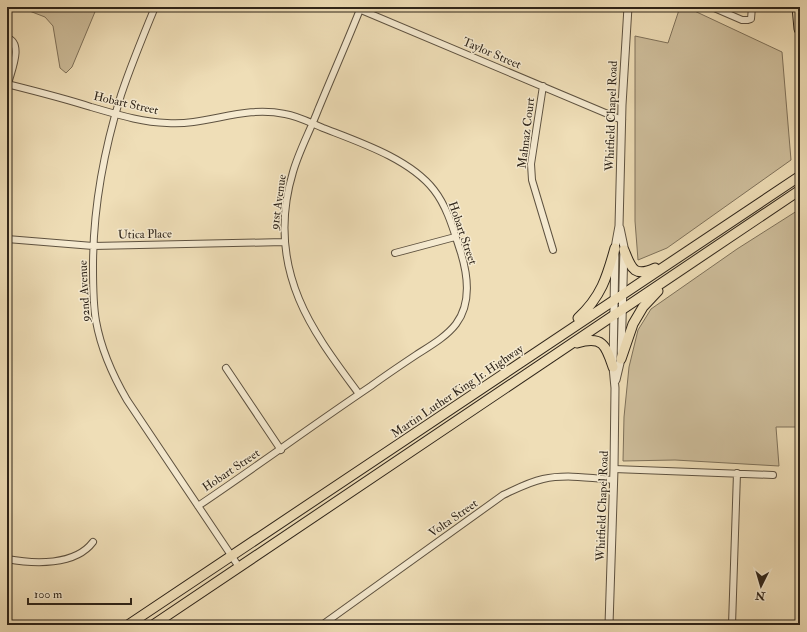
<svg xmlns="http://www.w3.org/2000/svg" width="807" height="632" font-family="'IM FELL Double Pica',serif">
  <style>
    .green { fill: #cebe9c; stroke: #7e715a }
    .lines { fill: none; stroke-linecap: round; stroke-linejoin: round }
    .minor-casing { stroke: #5e5240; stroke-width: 8 }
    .tertiary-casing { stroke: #5e5240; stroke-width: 9 }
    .primary-casing { stroke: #2e2419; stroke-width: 11 }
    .motorway-casing { stroke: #2e2419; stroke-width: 13 }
    .minor { stroke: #f5ead0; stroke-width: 6 }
    .tertiary { stroke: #f5ead0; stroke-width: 7 }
    .primary { stroke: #efdeb7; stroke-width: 9 }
    .motorway { stroke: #efdeb7; stroke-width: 11 }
    .labels { text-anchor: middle; stroke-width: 3; stroke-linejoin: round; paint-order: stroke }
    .street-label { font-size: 12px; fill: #2e2419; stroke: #f5ead0 }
  </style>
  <rect width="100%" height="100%" fill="#efdeb7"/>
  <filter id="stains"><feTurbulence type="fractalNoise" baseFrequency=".005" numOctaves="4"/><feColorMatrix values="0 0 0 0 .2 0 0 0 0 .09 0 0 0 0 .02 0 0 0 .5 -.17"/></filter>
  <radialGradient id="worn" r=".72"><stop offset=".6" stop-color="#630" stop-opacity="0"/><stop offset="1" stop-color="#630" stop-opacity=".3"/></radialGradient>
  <path class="green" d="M 19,7 L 97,7 L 72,67 L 66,73 L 60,68 L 53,26 L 45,17 Z
    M 680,7 L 686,7 L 782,52 L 791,160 L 667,248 L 638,260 L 635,221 L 635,36 L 668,43 Z
    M 800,209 L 800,427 L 776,427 L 779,466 L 675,460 L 623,461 L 624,417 L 629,367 L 638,330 L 651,309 L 737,249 Z"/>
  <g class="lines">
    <defs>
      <path id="minor" d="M 155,7 C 143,36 131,65 121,95 C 104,150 93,209 93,267 C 93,285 93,304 96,321 C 101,349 113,376 127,400 L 239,567
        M 354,7 L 622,120
        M 712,7 L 742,20 L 748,20 L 751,19 L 752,7
        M 7,38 C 24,43 11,71 8,84
        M 7,84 C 35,91 63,98 91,107 C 116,114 140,122 167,123 C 208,126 242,105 285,114 C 298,116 311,123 323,128 C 359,142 410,159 434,190 C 448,208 454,232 461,253 C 468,276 471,304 456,324 C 446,337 430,346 416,355 C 401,365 386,375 371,386 C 313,425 256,467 198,506
        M 543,86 L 531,164 L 532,180 L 553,250
        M 7,239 L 93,246 L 284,242
        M 395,253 L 455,237
        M 226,368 L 281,450
        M 359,394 C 337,364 313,333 299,299 C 282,258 280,215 293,172 C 299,151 310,131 318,110 C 332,76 347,42 361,7
        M 614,469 L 773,475
        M 7,559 C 34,564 75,566 93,542
        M 322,625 L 503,495 C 516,489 529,482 543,479 C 566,474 591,478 614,480
        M 732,625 L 737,473"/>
      <path id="tertiary" d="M 616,380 L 621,359 L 624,247 L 620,228
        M 609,625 L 614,469 L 615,388 L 613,367 L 615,248 L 619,226 L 622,105 L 628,7"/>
      <path id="primary" d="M 624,250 C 631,267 633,278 655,268
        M 578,318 C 601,297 607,277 615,248
        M 577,343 C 603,335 606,346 613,367
        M 621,359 L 633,324 L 643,307 L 658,291
        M 128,625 L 800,176
        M 153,625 L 800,190"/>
      <path id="motorway" d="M 798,7 L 800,29"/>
    </defs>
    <use href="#minor" class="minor-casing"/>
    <use href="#tertiary" class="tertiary-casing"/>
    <use href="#primary" class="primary-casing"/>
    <use href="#motorway" class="motorway-casing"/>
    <use href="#minor" class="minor"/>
    <use href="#tertiary" class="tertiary"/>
    <use href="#primary" class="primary"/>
    <use href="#motorway" class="motorway"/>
  </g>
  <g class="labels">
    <g class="street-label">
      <text transform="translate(492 53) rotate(23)" y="4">Taylor Street</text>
      <text transform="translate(126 103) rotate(13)" y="4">Hobart Street</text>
      <text transform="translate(611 116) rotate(-88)" y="4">Whitfield Chapel Road</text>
      <text transform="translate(526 133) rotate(-83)" y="4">Mahnaz Court</text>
      <text transform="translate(278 202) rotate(-82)" y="4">91st Avenue</text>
      <text transform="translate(463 233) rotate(71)" y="4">Hobart Street</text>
      <text transform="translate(145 234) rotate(-1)" y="4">Utica Place</text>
      <text transform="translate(84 291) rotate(-93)" y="4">92nd Avenue</text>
      <text transform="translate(457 391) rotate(-34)" y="4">Martin Luther King Jr. Highway</text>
      <text transform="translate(231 470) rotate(-34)" y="4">Hobart Street</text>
      <text transform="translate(602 506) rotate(-88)" y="4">Whitfield Chapel Road</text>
      <text transform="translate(453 518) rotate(-35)" y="4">Volta Street</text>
    </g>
  </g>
  <rect width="807" height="632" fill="none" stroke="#efdeb7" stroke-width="24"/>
  <rect x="8" y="8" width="791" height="616" fill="none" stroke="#2e2419" stroke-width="2"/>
  <rect x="12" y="12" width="783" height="608" fill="none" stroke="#2e2419"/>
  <g transform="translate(761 586) rotate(185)" stroke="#f5ead0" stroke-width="3" paint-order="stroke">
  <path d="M0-3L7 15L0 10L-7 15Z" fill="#2e2419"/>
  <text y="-6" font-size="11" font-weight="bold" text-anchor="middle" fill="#2e2419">N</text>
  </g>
  <path d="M28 598v6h103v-6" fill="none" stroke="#2e2419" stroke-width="2"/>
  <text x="34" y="598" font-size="12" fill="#2e2419" stroke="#f5ead0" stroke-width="3" paint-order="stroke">100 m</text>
  <rect width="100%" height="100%" filter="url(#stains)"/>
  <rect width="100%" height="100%" fill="url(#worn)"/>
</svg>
